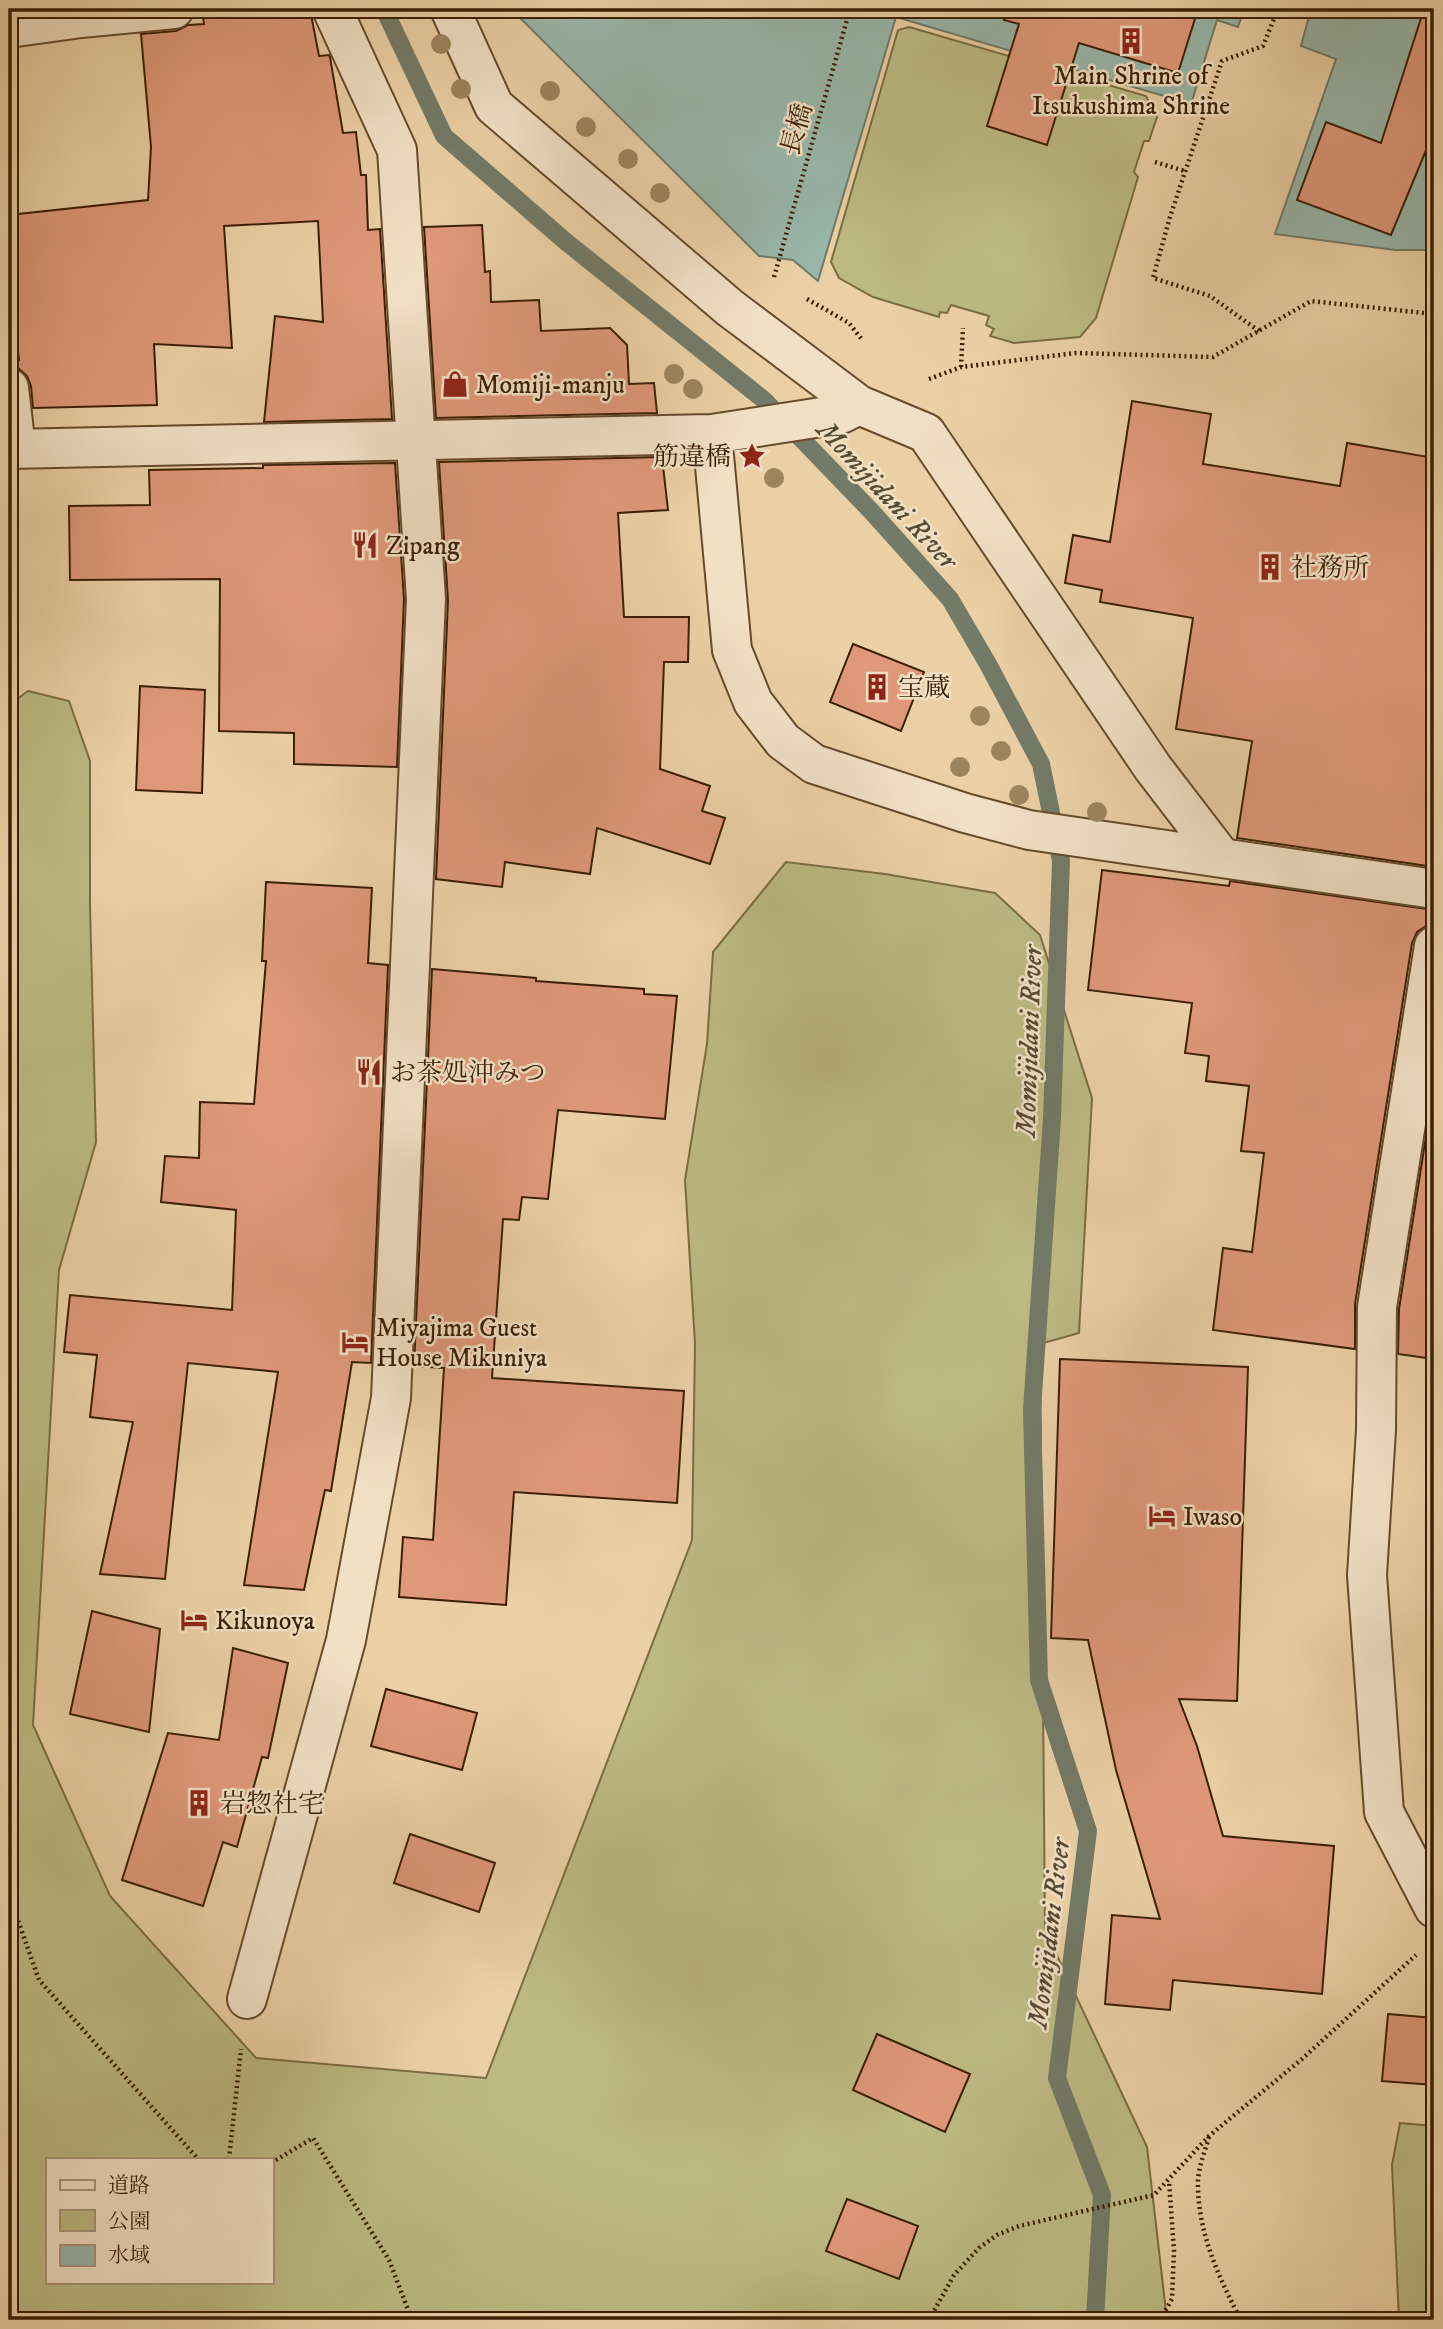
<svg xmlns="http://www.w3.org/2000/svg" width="1443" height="2329" font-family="'IM FELL DW Pica','Noto Serif JP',serif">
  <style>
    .green { fill: #bcb983; stroke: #7c6c42; stroke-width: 2; fill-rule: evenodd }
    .water { fill: #98b6aa; stroke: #737a67; stroke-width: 2 }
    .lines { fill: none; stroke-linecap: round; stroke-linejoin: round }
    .stream { stroke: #737a67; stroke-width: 18 }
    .building { fill: #df987a; stroke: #3b1f02; stroke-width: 2 }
    .minor-casing { stroke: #674b2b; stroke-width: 42 }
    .path { stroke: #3b1f02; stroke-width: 4.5; stroke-dasharray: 2 3.5; stroke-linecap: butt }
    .minor { stroke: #f2e0c4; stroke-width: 38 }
    .tree { fill: #9c845d }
    .labels { text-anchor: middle; stroke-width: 5; stroke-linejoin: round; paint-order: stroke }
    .poi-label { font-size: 26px; fill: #3b1f02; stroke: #f2e0c4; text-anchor: start }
    .street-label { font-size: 26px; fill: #3b1f02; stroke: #f2e0c4 }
    .water-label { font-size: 28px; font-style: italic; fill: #574c34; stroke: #f2e0c4 }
  </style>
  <rect width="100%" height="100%" fill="#ebd0a5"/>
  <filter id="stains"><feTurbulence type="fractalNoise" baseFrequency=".00286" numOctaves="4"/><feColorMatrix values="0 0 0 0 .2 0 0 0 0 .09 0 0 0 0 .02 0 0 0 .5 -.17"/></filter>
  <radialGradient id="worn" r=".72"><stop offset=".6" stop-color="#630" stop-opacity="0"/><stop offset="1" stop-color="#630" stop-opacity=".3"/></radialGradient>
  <path class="green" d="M 909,27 L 1146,96 L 1157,117 L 1149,141 L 1144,141 L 1134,172 L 1138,177 L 1096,318 L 1080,337 L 1014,343 L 990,336 L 994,329 L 986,325 L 989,316 L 951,305 L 947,313 L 940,312 L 939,317 L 873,297 L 839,278 L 831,262 L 898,30 Z
    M 28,691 L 69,701 L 90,761 L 90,906 L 96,1142 L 59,1270 L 33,1725 L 110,1896 L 256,2058 L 486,2078 L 692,1540 L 695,1344 L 685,1180 L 707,1044 L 713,952 L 786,862 L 885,874 L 995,893 L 1040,935 L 1092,1098 L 1079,1333 L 1040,1344 L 1045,1930 L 1147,2147 L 1167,2320 L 9,2320 L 9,705 ZM 47,2159 L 271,2159 L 271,2282 L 47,2282 Z
    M 1400,2123 L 1434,2126 L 1434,2320 L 1399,2320 L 1392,2165 Z"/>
  <path class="water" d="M 511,9 L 1244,9 L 1238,27 L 1217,20 L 1191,104 L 896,17 L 818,281 L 793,260 L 759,256 Z
    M 1311,9 L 1434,9 L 1434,250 L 1395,250 L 1275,234 L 1336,59 L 1301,46 Z"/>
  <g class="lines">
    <path class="stream" d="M 384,9 L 444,136 L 565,241 L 764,400 L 872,512 L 950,599 L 988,664 L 1041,764 L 1061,861 L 1052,1118 L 1032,1410 L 1039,1680 L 1088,1831 L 1057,2078 L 1102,2195 L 1095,2320"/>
  </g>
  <path class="building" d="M 202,9 L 310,9 L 319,56 L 329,55 L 330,57 L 343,133 L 356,132 L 361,175 L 366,175 L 368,230 L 380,229 L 392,419 L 264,422 L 275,316 L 323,322 L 318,221 L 224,226 L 232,348 L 154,344 L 157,405 L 33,408 L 31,386 L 27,376 L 18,368 L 13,367 L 12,360 L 19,360 L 9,275 L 9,215 L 148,200 L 151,147 L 141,34 L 176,31 L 188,25 L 204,24 Z
    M 1006,9 L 1198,9 L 1178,73 L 1079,43 L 1047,145 L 987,126 L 1019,24 L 1004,20 Z
    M 1424,9 L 1434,9 L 1434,131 L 1391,235 L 1297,200 L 1326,122 L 1381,143 Z
    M 482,225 L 485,272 L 490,271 L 491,302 L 539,300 L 541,331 L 610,328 L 627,345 L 629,384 L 654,383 L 657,413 L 436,418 L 424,227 Z
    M 1132,401 L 1211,414 L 1203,464 L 1340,486 L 1347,443 L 1434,458 L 1434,867 L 1237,838 L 1252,741 L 1176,729 L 1193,618 L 1100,602 L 1102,590 L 1065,583 L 1073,535 L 1110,542 Z
    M 662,457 L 668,510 L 618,513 L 624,617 L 689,617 L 688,662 L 664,662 L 660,769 L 710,786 L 702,811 L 725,818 L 710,864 L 597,828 L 590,874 L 505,862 L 502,887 L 436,879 L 448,600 L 439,462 Z
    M 395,463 L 404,599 L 397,767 L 294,764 L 294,733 L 219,731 L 220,579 L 70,580 L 69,506 L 150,505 L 149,470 L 263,468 L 263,465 Z
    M 853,644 L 924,672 L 901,731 L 830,702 Z
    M 140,686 L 205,690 L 202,793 L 136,790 Z
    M 1102,870 L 1229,886 L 1230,881 L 1434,910 L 1434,925 L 1426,926 L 1417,932 L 1412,943 L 1355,1304 L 1355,1349 L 1213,1330 L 1223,1248 L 1252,1252 L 1264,1153 L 1241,1151 L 1249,1086 L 1206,1081 L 1209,1056 L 1185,1053 L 1192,1003 L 1088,990 Z
    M 266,882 L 372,888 L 368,963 L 388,965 L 371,1363 L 352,1362 L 331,1491 L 325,1490 L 304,1590 L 244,1585 L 278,1372 L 188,1363 L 165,1579 L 100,1574 L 133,1422 L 90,1417 L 97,1355 L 64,1352 L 70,1295 L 232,1310 L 236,1210 L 161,1202 L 165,1156 L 199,1158 L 200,1102 L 254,1104 L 266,961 L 262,961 Z
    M 432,969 L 536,978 L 536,981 L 644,989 L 644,994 L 677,996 L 665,1119 L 558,1110 L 548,1199 L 522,1197 L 519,1220 L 503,1219 L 492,1378 L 684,1391 L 677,1503 L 514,1492 L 506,1605 L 399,1597 L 403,1537 L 433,1540 L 444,1368 L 414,1366 Z
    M 1434,1085 L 1434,1359 L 1398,1354 L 1399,1309 Z
    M 1060,1359 L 1248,1367 L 1237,1701 L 1179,1699 L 1197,1746 L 1223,1836 L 1334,1846 L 1322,1994 L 1173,1980 L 1170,2010 L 1105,2004 L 1112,1915 L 1160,1919 L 1116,1770 L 1088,1640 L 1051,1638 Z
    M 92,1611 L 160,1629 L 149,1732 L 70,1714 Z
    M 233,1648 L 288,1663 L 268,1758 L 262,1757 L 237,1847 L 223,1842 L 203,1906 L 122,1880 L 168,1733 L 219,1740 Z
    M 386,1689 L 477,1713 L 462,1770 L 371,1746 Z
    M 410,1834 L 495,1863 L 479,1912 L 394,1883 Z
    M 1388,2014 L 1434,2018 L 1434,2085 L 1382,2081 Z
    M 877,2034 L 970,2074 L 945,2132 L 853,2090 Z
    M 847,2199 L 918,2226 L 899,2279 L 826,2251 Z"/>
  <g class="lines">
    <defs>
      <path id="minor" d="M 450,9 L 494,106 L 730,308 L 859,405 L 926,433 L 1153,768 L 1222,858
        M 9,28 L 81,18 L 174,9
        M 9,388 L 16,449
        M 712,434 L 732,650 L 753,702 L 783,741 L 814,764 L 965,813 L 1029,830 L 1434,889
        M 9,449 L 712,434 L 841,414 L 859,405
        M 1434,946 L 1377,1307 L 1376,1430 L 1367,1575 L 1384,1812 L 1434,1908
        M 247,1999 L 346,1640 L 391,1398 L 426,599 L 397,150 L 332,9"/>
    </defs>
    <use href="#minor" class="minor-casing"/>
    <path class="path" d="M 1155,162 L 1185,171
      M 774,277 L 850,9
      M 807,299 L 849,323 L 863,341
      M 1259,331 L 1210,296 L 1153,278 L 1170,217 L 1222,61 L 1263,46 L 1278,9
      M 961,367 L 963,328
      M 929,379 L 961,367 L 1076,353 L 1213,357 L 1311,301 L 1434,314
      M 9,1895 L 39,1980 L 198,2159
      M 1209,2137 C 1205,2151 1199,2166 1198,2180 C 1197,2231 1218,2276 1241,2320
      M 229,2159 L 241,2049
      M 271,2163 L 313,2138 L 389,2260 L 412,2320
      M 929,2320 L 954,2275 L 979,2248 L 997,2235 L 1019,2226 L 1154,2195 L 1209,2136 L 1302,2059 L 1416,1955
      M 1160,2320 L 1172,2299 L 1174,2251 L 1169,2181"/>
    <use href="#minor" class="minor"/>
  </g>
  <g class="tree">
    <circle cx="441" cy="44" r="10"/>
    <circle cx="461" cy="89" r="10"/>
    <circle cx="550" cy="91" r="10"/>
    <circle cx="586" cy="127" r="10"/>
    <circle cx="628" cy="159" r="10"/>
    <circle cx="660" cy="193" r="10"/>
    <circle cx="674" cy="374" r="10"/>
    <circle cx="693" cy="389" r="10"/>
    <circle cx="774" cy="478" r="10"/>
    <circle cx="980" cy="716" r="10"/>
    <circle cx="1001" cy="751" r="10"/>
    <circle cx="960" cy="767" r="10"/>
    <circle cx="1019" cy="795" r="10"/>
    <circle cx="1097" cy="812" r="10"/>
  </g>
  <defs>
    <symbol id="building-bare" viewBox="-9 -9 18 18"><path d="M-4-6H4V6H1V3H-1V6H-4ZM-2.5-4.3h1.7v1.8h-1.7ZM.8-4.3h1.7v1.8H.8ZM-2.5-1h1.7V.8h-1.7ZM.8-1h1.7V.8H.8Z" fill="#8f2418" stroke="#f2e0c4" stroke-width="2.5" paint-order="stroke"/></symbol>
    <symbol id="shop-bare" viewBox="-9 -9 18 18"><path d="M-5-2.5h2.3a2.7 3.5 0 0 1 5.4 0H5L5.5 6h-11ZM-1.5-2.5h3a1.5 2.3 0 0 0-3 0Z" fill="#8f2418" stroke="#f2e0c4" stroke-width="2.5" paint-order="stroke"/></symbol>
    <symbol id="sight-bare" viewBox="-9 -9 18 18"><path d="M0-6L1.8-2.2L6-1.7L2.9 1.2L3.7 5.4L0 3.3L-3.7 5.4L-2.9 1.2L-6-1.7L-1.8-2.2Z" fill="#8f2418" stroke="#f2e0c4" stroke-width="2.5" paint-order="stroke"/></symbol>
    <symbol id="restaurant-bare" viewBox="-9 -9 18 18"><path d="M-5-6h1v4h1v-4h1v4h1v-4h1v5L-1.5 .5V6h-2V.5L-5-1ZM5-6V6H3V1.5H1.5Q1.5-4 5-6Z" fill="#8f2418" stroke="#f2e0c4" stroke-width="2.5" paint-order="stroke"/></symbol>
    <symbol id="hotel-bare" viewBox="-9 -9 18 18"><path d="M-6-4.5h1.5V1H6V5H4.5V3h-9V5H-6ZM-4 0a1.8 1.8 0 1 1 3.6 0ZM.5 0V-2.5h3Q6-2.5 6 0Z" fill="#8f2418" stroke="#f2e0c4" stroke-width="2.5" paint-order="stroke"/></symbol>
  </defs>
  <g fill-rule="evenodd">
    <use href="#building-bare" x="1112" y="22" width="38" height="38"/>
    <use href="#shop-bare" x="436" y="365" width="38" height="38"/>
    <use href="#sight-bare" x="733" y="437" width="38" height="38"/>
    <use href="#restaurant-bare" x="346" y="526" width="38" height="38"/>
    <use href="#building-bare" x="1251" y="548" width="38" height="38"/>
    <use href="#building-bare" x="858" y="668" width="38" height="38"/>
    <use href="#restaurant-bare" x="350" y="1053" width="38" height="38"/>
    <use href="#hotel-bare" x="336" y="1323" width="38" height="38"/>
    <use href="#hotel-bare" x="1143" y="1497" width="38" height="38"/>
    <use href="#hotel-bare" x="175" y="1601" width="38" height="38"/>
    <use href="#building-bare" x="180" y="1784" width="38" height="38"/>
  </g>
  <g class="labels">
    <g class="poi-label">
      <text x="1131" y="84" text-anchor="middle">Main Shrine of<tspan x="1131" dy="30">Itsukushima Shrine</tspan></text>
      <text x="476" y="393">Momiji-manju</text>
      <text x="731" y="465" text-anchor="end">筋違橋</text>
      <text x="386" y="554">Zipang</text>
      <text x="1291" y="576">社務所</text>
      <text x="898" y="696">宝蔵</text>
      <text x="390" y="1081">お茶処沖みつ</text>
      <text x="376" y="1336">Miyajima Guest<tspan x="376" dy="30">House Mikuniya</tspan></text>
      <text x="1183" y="1525">Iwaso</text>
      <text x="215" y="1629">Kikunoya</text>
      <text x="220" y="1812">岩惣社宅</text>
    </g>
    <g class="street-label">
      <text transform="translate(796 129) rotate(-74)" y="9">長橋</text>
    </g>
    <g class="water-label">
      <text transform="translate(888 494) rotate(47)" y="10">Momijidani River</text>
      <text transform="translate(1028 1041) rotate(-88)" y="10">Momijidani River</text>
      <text transform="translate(1048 1933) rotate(-83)" y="10">Momijidani River</text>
    </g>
  </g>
  <rect width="1443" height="2329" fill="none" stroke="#ebd0a5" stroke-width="35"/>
  <rect x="10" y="10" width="1422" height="2308" fill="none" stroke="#3b1f02" stroke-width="3.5"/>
  <rect x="18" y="18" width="1408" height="2294" fill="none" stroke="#3b1f02" stroke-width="2"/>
  <rect x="46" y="2158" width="228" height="126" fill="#f2e0c4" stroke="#a99376" stroke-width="2"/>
  <rect x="60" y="2180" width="35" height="10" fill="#f2e0c4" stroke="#a99376" stroke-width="2"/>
  <text x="108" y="2192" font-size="21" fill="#3b1f02">道路</text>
  <rect x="60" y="2210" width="35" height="21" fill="#bcb983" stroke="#a99376" stroke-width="2"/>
  <text x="108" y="2228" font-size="21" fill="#3b1f02">公園</text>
  <rect x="60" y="2245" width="35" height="21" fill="#98b6aa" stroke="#a99376" stroke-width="2"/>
  <text x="108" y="2262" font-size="21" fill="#3b1f02">水域</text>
  <rect width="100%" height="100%" filter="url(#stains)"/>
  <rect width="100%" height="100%" fill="url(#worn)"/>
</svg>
